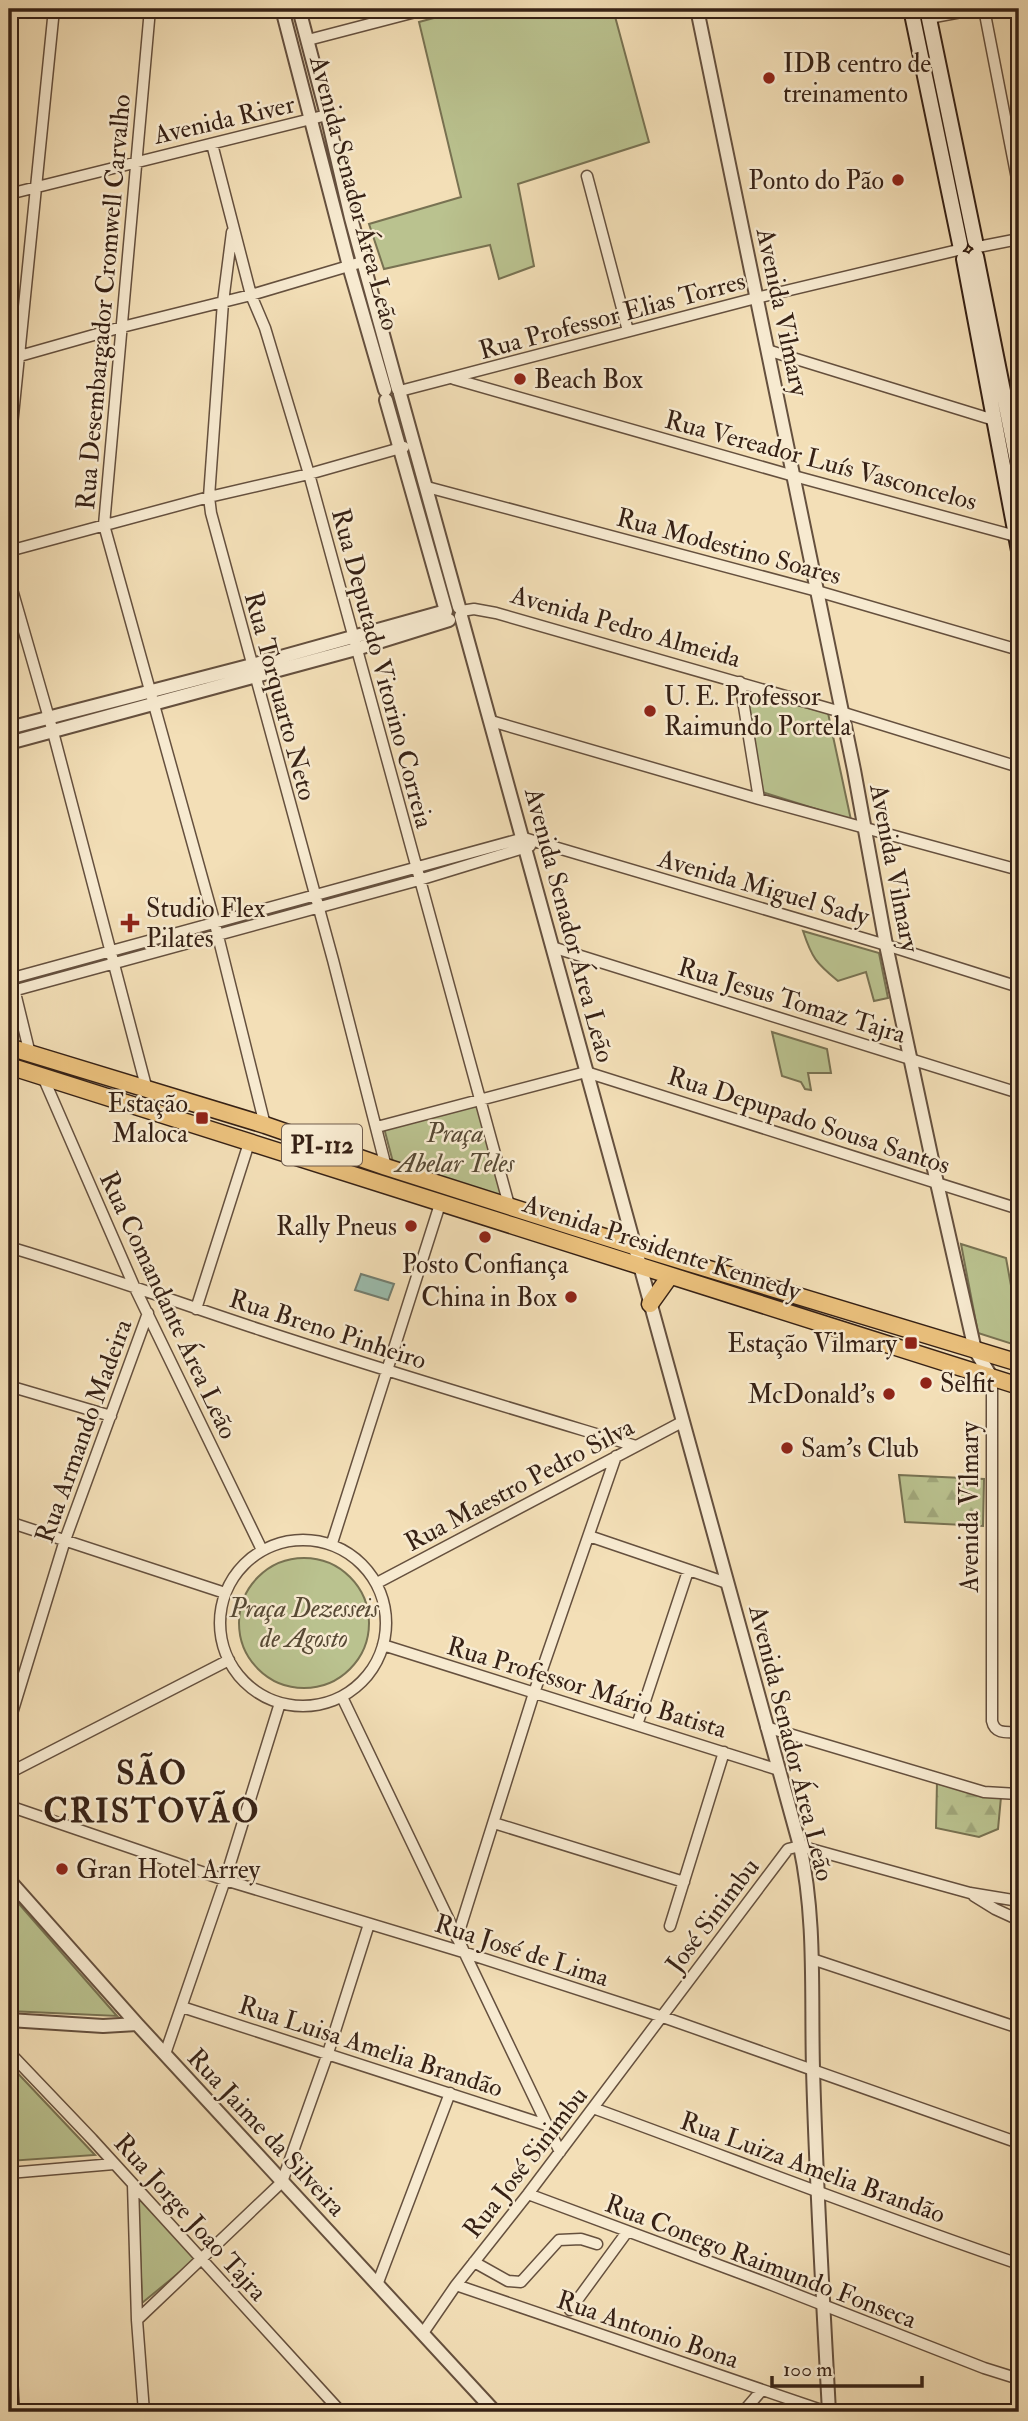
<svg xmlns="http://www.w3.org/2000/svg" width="1028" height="2421" font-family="'IM FELL Double Pica',serif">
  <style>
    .green { fill: #bac28f; stroke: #787252; stroke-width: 2 }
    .forest { fill: url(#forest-firs); stroke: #787252; stroke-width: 2 }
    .water { fill: #9bbdae; stroke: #737f71; stroke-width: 2 }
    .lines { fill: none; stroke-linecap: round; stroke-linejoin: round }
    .minor-casing { stroke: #65503e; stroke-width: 13 }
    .tertiary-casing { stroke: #65503e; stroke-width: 16 }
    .secondary-casing { stroke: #362115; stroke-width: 18 }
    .primary-casing { stroke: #362115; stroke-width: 19 }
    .minor { stroke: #f7ead0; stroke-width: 10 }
    .tertiary { stroke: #f7ead0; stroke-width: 12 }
    .secondary { stroke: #f7ead0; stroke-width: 14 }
    .primary { stroke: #eac07c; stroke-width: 16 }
    .poi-dot { fill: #8f2418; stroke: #f7ead0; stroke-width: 2.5 }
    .labels { text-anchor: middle; stroke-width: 5; stroke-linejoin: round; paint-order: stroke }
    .shield { fill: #f7ead0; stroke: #705d4d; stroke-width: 2 }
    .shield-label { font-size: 24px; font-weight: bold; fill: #362115 }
    .poi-label { font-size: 26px; fill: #362115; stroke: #f7ead0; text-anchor: start }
    .street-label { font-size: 26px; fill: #362115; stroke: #f7ead0 }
    .park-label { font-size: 26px; font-style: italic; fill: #574934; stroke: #f7ead0 }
    .district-label { font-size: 33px; font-weight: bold; letter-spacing: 2px; fill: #362115; stroke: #f7ead0 }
  </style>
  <defs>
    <pattern id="forest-firs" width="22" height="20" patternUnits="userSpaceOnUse" patternTransform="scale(1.75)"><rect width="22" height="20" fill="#bac28f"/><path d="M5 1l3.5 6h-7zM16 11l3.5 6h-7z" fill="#a0a67a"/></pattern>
  </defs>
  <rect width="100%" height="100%" fill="#f3dfb7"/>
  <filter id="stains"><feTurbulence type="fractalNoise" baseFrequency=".00286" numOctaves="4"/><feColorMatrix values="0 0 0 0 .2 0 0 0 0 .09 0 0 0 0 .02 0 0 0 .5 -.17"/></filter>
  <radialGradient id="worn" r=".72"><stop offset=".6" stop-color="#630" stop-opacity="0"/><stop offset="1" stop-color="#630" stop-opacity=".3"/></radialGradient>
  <path class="green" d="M 467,9 L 613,9 L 649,142 L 518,184 L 534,266 L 499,279 L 490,245 L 384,269 L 369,224 L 461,197 L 419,22 Z
    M 744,692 L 828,713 L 851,820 L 762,792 Z
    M 803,931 L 879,953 L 888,998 L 874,1001 L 866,972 L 838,981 C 816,963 812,958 803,931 Z
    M 772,1032 L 827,1049 L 831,1073 L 808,1073 L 811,1090 L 805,1089 L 801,1082 L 782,1076 Z
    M 481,1100 L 509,1205 L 394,1166 L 384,1128 Z
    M 961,1244 L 1006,1258 L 1019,1330 L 1019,1346 L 978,1333 Z
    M239 1623a65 65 0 1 1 130 0a65 65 0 1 1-130 0Z
    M 9,1892 L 13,1897 L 117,2016 L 9,2011 Z
    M 9,2064 L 95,2155 L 9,2161 Z
    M 138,2198 L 197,2258 L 142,2303 Z"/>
  <path class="forest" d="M 899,1475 L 984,1479 L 983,1526 L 905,1522 Z
    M 937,1782 L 1001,1797 L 998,1829 L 979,1837 L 936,1828 Z"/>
  <path class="water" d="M 361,1274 L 394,1284 L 388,1300 L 355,1290 Z"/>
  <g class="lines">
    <defs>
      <path id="minor" d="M 150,9 L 104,525 L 215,924 L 265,1125
        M 984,9 L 1019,189
        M 929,18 L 977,9
        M 308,40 L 427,9
        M 212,144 L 251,295 L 265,328 L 309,474 L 509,1205
        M 587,176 L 628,331
        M 9,194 L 327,115
        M 232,232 L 223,302 L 209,497 L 211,513 L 333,960 L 386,1167
        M 978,247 L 1019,239
        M 767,350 L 994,420
        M 9,359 L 122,327 L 251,295 L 362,262
        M 454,379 L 794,476 L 1019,537
        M 400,391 L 756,298 L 958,250
        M 9,455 L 54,9
        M 427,487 L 817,591 L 1019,650
        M 9,551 L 209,497 L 309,474 L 404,447
        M 9,579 L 53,732 L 147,1090
        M 461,611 L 474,609 L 496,613 L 841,712 L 1019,767
        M 740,682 L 759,799
        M 491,721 L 759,799 L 1019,870
        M 552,947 L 1019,1093
        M 9,968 L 30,1054
        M 9,979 L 524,838 L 886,945 L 1019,987
        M 9,992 L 419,880 L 530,846
        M 43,1077 L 134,1286 L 262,1550
        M 377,1127 L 586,1072 L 1019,1209
        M 9,1163 L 12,1175 L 9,1182
        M 9,1247 C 94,1272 176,1302 261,1330 C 385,1371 510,1408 636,1446
        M 196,1309 L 249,1143
        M 992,1378 L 992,1721 C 995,1735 1008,1732 1019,1732
        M 9,1386 L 111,1416
        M 9,1522 L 225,1593
        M 589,1536 L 727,1583
        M220 1623a83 83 0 1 1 166 0a83 83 0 1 1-166 0Z
        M 332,1543 L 441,1201
        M 377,1583 L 682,1422
        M 383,1645 L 779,1770
        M 342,1697 L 560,2152
        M 9,1723 L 65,1540 L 148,1313
        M 637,1725 L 688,1571
        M 766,1727 L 984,1792 L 1019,1794
        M 9,1773 L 229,1660
        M 9,1806 L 225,1880 L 463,1952 L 663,2017 L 1019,2143
        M 494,1823 L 684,1882
        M 974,1896 L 995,1909 L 1019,1920
        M 670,1926 L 724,1752
        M 457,1938 L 534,1693 L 616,1456
        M 812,1959 L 1019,2028
        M 182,2007 L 546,2125
        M 9,2052 L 92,2139 L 341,2412
        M 165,2054 L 225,1880 L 280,1703
        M 593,2108 C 735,2160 876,2215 1019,2264
        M 9,2173 L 114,2164
        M 133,2184 L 137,2320 L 144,2412
        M 528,2194 L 772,2285 L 984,2368 L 1019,2379
        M 474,2262 L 508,2281 L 521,2282 L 559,2240 L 581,2239 L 597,2244
        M 377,2285 L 450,2093
        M 456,2285 L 827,2412
        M 570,2310 L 627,2232
        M 137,2320 L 282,2182 L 328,2053 L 369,1924
        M 9,2324 L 14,2412
        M 423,2333 L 456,2285 L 528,2194 L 788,1849 L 800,1846 L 970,1893 L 1019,1901
        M 743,2412 L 762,2390"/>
      <path id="tertiary" d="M 282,9 L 349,266 L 385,390
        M 299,9 L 327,115 L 351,218 L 398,389
        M 697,9 L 854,770 L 886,945 L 937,1183 L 975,1350 L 992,1378
        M 400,394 L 459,607
        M 461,616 L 800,1846 C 816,1919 811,1994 813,2068 C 816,2183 823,2298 829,2412
        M 9,728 L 252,665 L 446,611 L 386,400
        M 9,743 L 356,649 L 449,620
        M 9,1880 L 137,2024 L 495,2412
        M 9,2020 L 103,2026 L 137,2024"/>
      <path id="secondary" d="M 911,9 L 960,244
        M 927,9 L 975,241
        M 976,256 L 1019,471
        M 964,259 L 1019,551"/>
      <path id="primary" d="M 9,1047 L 265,1125 L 386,1167 L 633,1246 L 1019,1363
        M 9,1066 C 346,1172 682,1280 1019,1386
        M 650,1304 L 670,1276"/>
    </defs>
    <use href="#minor" class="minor-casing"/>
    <use href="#tertiary" class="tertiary-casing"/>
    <use href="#secondary" class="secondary-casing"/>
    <use href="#primary" class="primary-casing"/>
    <use href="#minor" class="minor"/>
    <use href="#tertiary" class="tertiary"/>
    <use href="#secondary" class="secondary"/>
    <use href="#primary" class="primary"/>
  </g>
  <g class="poi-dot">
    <circle cx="769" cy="78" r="7"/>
    <circle cx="898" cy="180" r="7"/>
    <circle cx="520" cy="379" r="7"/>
    <circle cx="650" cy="711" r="7"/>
    <path d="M126.5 912.5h7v7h7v7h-7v7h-7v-7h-7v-7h7z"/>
    <rect x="195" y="1111" width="14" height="14" rx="3.5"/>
    <circle cx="411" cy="1226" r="7"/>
    <circle cx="485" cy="1237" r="7"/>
    <circle cx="571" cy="1297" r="7"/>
    <rect x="904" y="1336" width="14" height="14" rx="3.5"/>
    <circle cx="926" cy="1383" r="7"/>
    <circle cx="889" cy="1394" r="7"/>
    <circle cx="787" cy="1448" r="7"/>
    <circle cx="62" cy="1869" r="7"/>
  </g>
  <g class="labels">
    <rect class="shield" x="282" y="1124.5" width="80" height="41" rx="5"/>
    <g class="shield-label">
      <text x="322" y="1153">PI-112</text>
    </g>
    <g class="poi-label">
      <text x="783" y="72">IDB centro de<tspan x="783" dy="30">treinamento</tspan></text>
      <text x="884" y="189" text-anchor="end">Ponto do Pão</text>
      <text x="534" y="388">Beach Box</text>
      <text x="664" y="705">U. E. Professor<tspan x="664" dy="30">Raimundo Portela</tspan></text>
      <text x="146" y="917">Studio Flex<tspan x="146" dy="30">Pilates</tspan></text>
      <text x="188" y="1112" text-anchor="end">Estação<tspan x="188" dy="30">Maloca</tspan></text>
      <text x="397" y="1235" text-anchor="end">Rally Pneus</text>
      <text x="485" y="1273" text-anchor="middle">Posto Confiança</text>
      <text x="557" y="1306" text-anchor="end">China in Box</text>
      <text x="897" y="1352" text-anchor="end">Estação Vilmary</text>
      <text x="940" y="1392">Selfit</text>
      <text x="875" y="1403" text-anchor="end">McDonald's</text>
      <text x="801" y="1457">Sam's Club</text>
      <text x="76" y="1878">Gran Hotel Arrey</text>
    </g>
    <g class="street-label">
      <text transform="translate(224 119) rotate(-13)" y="9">Avenida River</text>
      <text transform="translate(355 193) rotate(75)" y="9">Avenida Senador Área Leão</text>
      <text transform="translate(103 302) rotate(-85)" y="9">Rua Desembargador Cromwell Carvalho</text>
      <text transform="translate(783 312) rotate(78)" y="9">Avenida Vilmary</text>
      <text transform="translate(612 315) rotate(-15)" y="9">Rua Professor Elias Torres</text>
      <text transform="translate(821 460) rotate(15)" y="9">Rua Vereador Luís Vasconcelos</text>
      <text transform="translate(729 546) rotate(15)" y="9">Rua Modestino Soares</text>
      <text transform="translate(626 626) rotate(16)" y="9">Avenida Pedro Almeida</text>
      <text transform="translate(383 668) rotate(75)" y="9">Rua Deputado Vitorino Correia</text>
      <text transform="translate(281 696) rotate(75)" y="9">Rua Torquarto Neto</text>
      <text transform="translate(895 868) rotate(79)" y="9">Avenida Vilmary</text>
      <text transform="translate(764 887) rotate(16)" y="9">Avenida Miguel Sady</text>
      <text transform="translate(570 925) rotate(75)" y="9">Avenida Senador Área Leão</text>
      <text transform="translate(792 1000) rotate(17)" y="9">Rua Jesus Tomaz Tajra</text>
      <text transform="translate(809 1120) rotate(18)" y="9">Rua Depupado Sousa Santos</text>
      <text transform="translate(662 1247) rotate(18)" y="9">Avenida Presidente Kennedy</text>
      <text transform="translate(169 1305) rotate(65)" y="9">Rua Comandante Área Leão</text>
      <text transform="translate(328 1329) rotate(18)" y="9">Rua Breno Pinheiro</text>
      <text transform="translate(83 1431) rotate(-70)" y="9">Rua Armando Madeira</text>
      <text transform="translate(519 1484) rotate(-28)" y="9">Rua Maestro Pedro Silva</text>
      <text transform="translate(969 1507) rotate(-90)" y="9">Avenida Vilmary</text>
      <text transform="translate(587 1687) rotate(17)" y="9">Rua Professor Mário Batista</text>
      <text transform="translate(792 1743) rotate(76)" y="9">Avenida Senador Área Leão</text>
      <text transform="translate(712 1915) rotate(-53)" y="9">José Sinimbu</text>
      <text transform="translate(522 1950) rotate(18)" y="9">Rua José de Lima</text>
      <text transform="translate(371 2046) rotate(18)" y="9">Rua Luisa Amelia Brandão</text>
      <text transform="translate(267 2132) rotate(47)" y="9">Rua Jaime da Silveira</text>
      <text transform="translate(525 2162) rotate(-52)" y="9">Rua José Sinimbu</text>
      <text transform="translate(813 2167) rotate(20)" y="9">Rua Luiza Amelia Brandão</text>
      <text transform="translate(191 2217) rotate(48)" y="9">Rua Jorge Joao Tajra</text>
      <text transform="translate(761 2261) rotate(21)" y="9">Rua Conego Raimundo Fonseca</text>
      <text transform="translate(648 2329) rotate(19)" y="9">Rua Antonio Bona</text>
    </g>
    <g class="park-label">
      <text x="455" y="1142">Praça<tspan x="455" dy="30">Abelar Teles</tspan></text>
      <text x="304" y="1617">Praça Dezesseis<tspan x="304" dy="30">de Agosto</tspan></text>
    </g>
    <g class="district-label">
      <text x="152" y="1784">SÃO<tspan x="152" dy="38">CRISTOVÃO</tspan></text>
    </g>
  </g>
  <rect width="1028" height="2421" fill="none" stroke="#f3dfb7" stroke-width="35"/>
  <rect x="10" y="10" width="1007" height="2400" fill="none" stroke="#362115" stroke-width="3.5"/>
  <rect x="18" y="18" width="993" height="2386" fill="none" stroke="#362115" stroke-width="2"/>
  <path d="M772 2376v10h150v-10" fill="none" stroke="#362115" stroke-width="3.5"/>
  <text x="783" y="2376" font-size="21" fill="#362115" stroke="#f7ead0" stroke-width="5" paint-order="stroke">100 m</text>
  <rect width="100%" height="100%" filter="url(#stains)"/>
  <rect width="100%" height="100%" fill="url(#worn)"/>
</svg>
